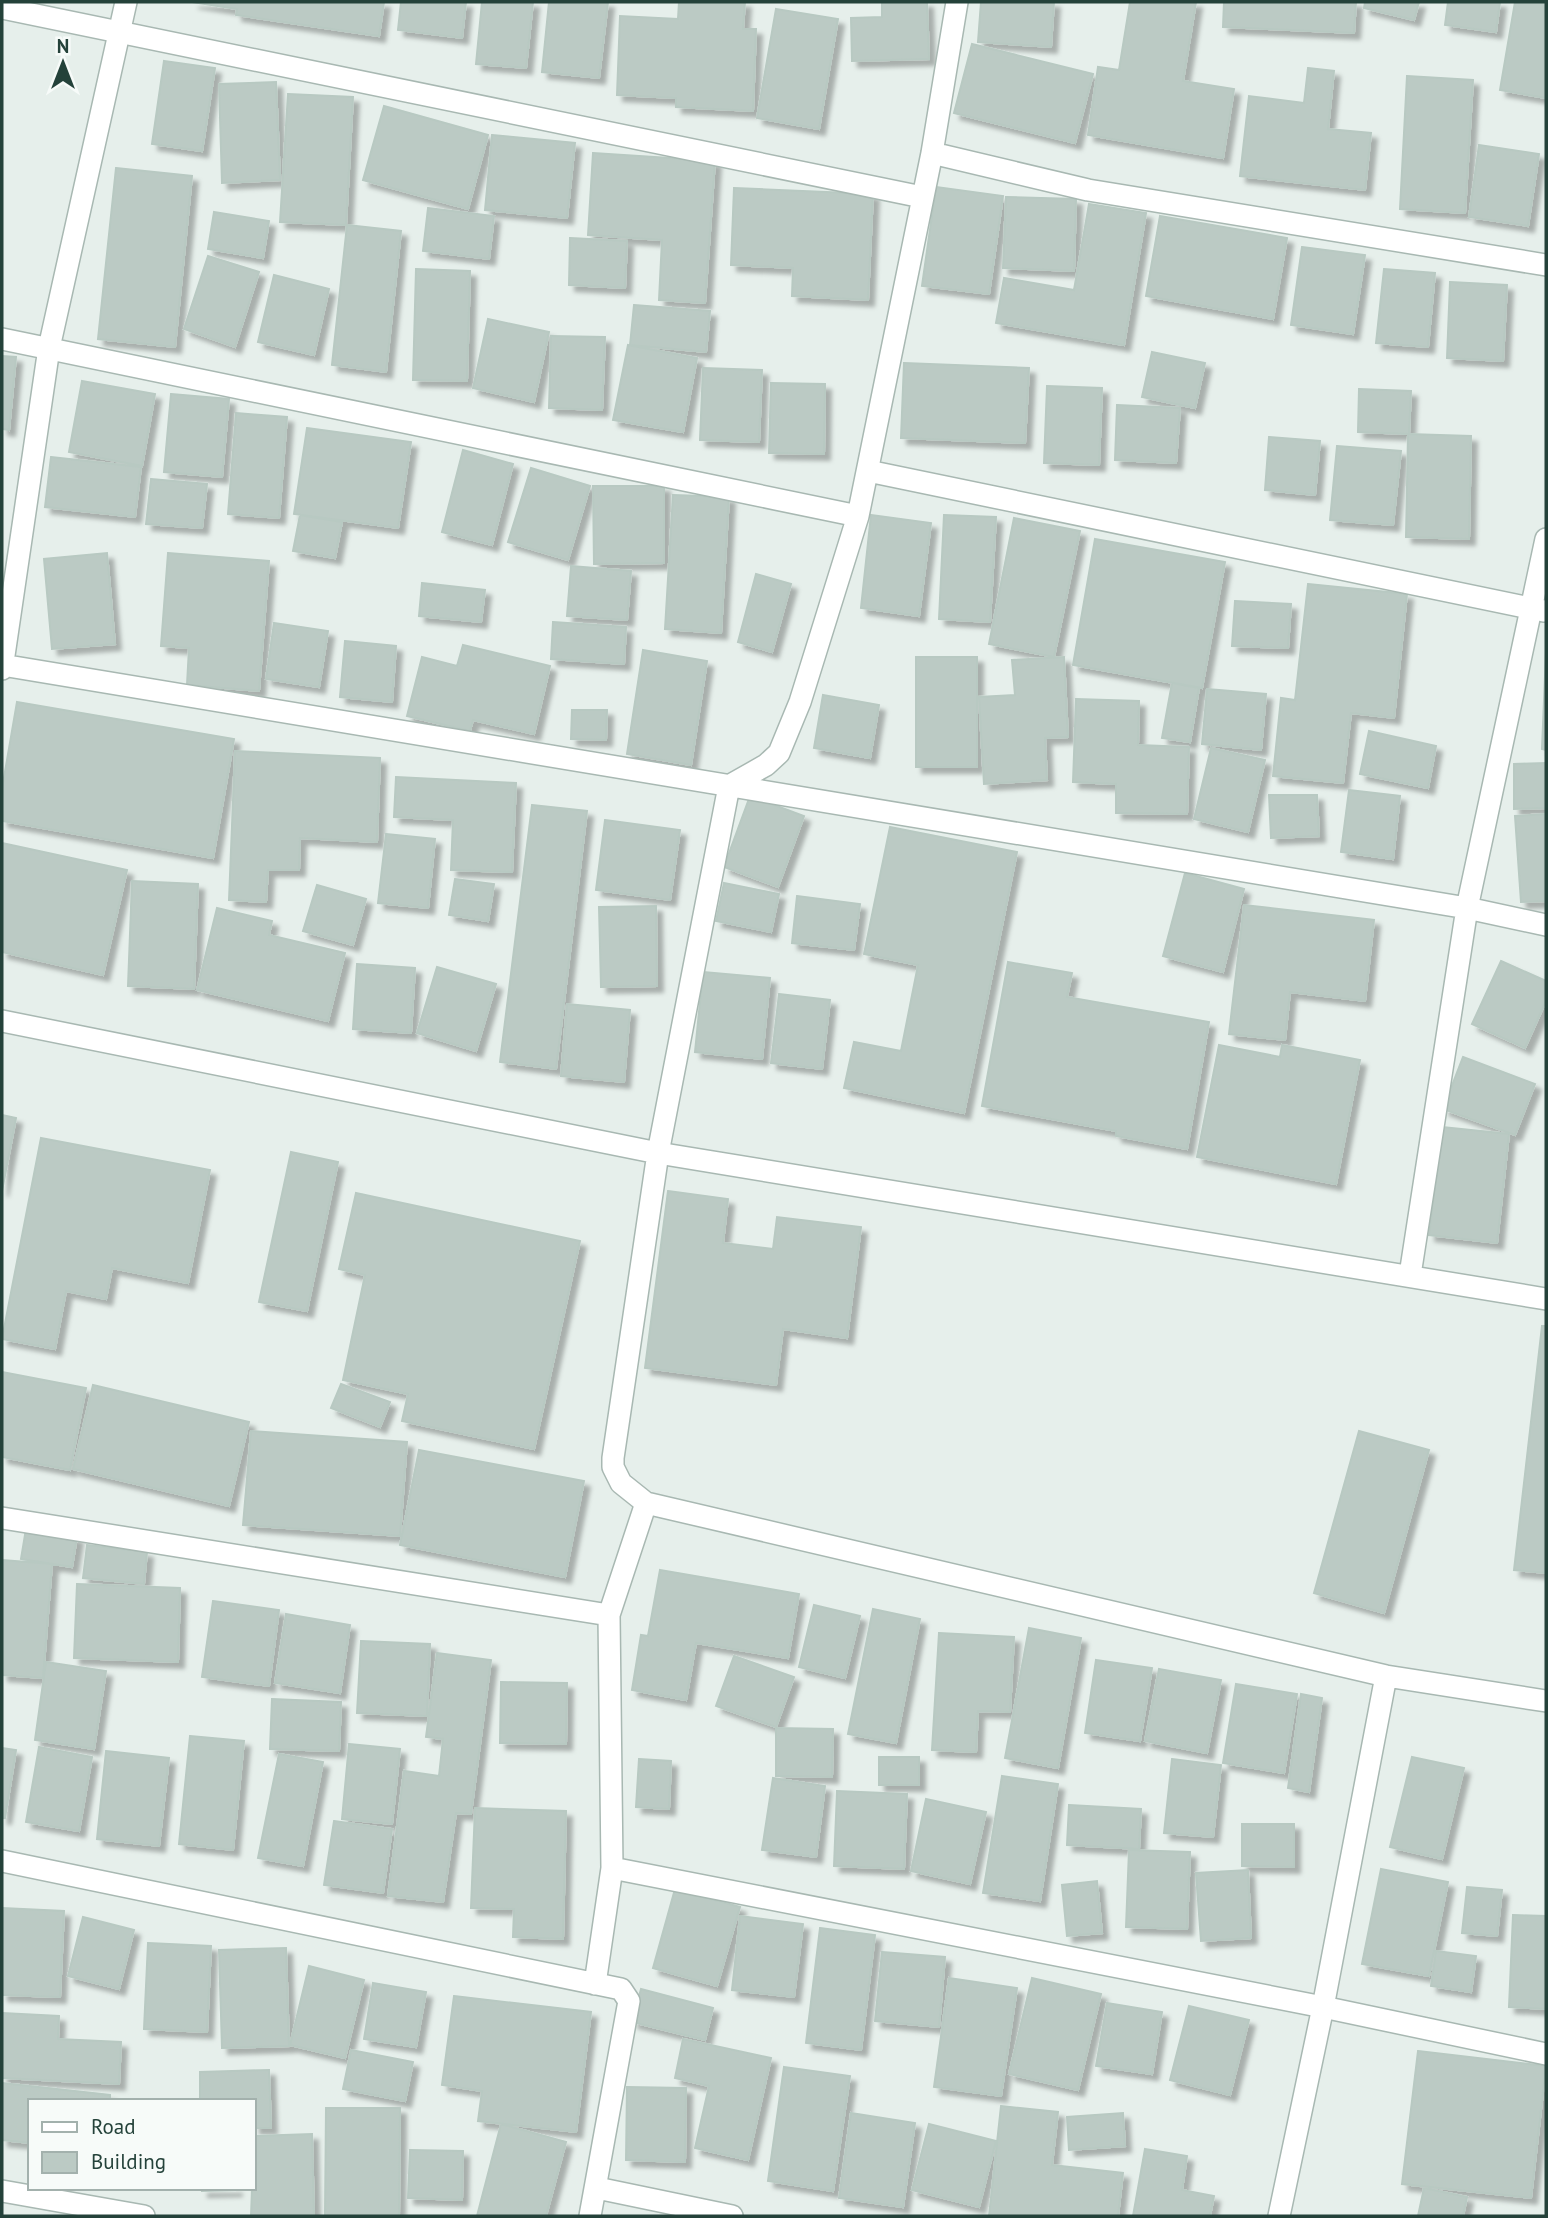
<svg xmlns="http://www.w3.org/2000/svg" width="1548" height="2218" font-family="'PT Sans',sans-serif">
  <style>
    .building { fill: #bbcac4; stroke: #b8c9c2; stroke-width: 2; filter: url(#shadow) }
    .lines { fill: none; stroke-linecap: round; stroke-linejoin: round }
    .minor-casing { stroke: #a8b8b2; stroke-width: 24 }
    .minor { stroke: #fff; stroke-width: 21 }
  </style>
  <defs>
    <filter id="shadow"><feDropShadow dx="6" dy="6" stdDeviation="2" flood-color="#0004"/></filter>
  </defs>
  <rect width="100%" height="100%" fill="#e6efeb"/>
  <path class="building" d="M 192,2 L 384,2 L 379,36 L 236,15 L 237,9 Z
    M 401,2 L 466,2 L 462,38 L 398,30 Z
    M 482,2 L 533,2 L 526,68 L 476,64 Z
    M 549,2 L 608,2 L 599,78 L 542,72 Z
    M 679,2 L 745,2 L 743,29 L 756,29 L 753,111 L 676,107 L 676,98 L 617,95 L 620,16 L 678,19 Z
    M 882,2 L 927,2 L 929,59 L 852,61 L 851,18 L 882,17 Z
    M 981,2 L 1054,2 L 1051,47 L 978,42 Z
    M 1130,2 L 1196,2 L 1183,81 L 1234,89 L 1223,158 L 1088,135 L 1098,67 L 1119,70 Z
    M 1224,2 L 1356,2 L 1354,33 L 1223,27 Z
    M 1365,2 L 1419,2 L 1414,20 L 1364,8 Z
    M 1448,2 L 1500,2 L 1496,32 L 1445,25 Z
    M 1515,2 L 1546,2 L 1546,98 L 1500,90 Z
    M 776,9 L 838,19 L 819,129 L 757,118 Z
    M 972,44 L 1093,74 L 1075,143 L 954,113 Z
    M 164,61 L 215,68 L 202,151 L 152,144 Z
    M 1308,68 L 1334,71 L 1328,129 L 1371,133 L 1365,190 L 1240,176 L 1249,96 L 1304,103 Z
    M 1407,76 L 1473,80 L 1465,213 L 1400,209 Z
    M 276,82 L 280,180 L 222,183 L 219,84 Z
    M 288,94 L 353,97 L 346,225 L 280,222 Z
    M 384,106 L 488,135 L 468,209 L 363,180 Z
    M 492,135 L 575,143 L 567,218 L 485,210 Z
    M 1479,145 L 1539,154 L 1528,226 L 1469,217 Z
    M 593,153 L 715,161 L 705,303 L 659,300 L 662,240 L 588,235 Z
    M 116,168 L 192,176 L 175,347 L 98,339 Z
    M 936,187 L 1003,196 L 989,294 L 922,286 Z
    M 734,188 L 873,194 L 868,300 L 792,296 L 793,268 L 731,265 Z
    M 1006,197 L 1076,199 L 1074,271 L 1003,268 Z
    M 1089,204 L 1146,213 L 1124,345 L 996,323 L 1004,278 L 1074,290 Z
    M 428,208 L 494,216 L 489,259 L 423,251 Z
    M 214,212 L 269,221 L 263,258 L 208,249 Z
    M 1160,216 L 1287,238 L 1273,319 L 1146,296 Z
    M 347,225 L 401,231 L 386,372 L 332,365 Z
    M 570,238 L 627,241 L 625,288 L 569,285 Z
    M 1302,247 L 1365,255 L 1353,334 L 1291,325 Z
    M 208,256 L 259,272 L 235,347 L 184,329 Z
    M 416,269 L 470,271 L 467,381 L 413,380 Z
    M 1384,269 L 1435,273 L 1428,347 L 1376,343 Z
    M 274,275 L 329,289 L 314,355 L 258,342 Z
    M 1450,282 L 1507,285 L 1503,361 L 1447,358 Z
    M 634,305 L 710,311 L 706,352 L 630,345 Z
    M 488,319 L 549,332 L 534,402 L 473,388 Z
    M 551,336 L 605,337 L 602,410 L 549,408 Z
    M 628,345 L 697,358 L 683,432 L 613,420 Z
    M 1152,352 L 1205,363 L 1195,408 L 1142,397 Z
    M 2,356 L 16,357 L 9,430 L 2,429 Z
    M 904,363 L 1029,368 L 1025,443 L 901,438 Z
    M 703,368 L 762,370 L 759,442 L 700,440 Z
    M 82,381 L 155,394 L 142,466 L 69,452 Z
    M 771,383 L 825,384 L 824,454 L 769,453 Z
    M 1047,386 L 1102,388 L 1099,465 L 1044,463 Z
    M 1359,389 L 1411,391 L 1409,434 L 1358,432 Z
    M 171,394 L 229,399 L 222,477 L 164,472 Z
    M 1117,405 L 1180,408 L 1176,463 L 1115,460 Z
    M 236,413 L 287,417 L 279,518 L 228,514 Z
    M 307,428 L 411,442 L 398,528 L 294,514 Z
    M 1408,434 L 1471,436 L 1469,539 L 1406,537 Z
    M 1269,437 L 1320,441 L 1315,495 L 1265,490 Z
    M 1337,446 L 1401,451 L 1393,525 L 1330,520 Z
    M 463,450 L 513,464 L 492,545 L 442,532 Z
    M 51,457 L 141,467 L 135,517 L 45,507 Z
    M 531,468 L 590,486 L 568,560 L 508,542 Z
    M 151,479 L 207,484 L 202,528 L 146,524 Z
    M 593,486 L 664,486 L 664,563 L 594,564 Z
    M 673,495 L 729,497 L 721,633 L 665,629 Z
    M 300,515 L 342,522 L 335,558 L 293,551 Z
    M 871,515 L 931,523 L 919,616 L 861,608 Z
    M 944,515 L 996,517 L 990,622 L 939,619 Z
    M 1014,518 L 1080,531 L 1054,657 L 989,644 Z
    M 1095,539 L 1225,562 L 1202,688 L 1073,665 Z
    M 107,553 L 115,644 L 52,649 L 44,559 Z
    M 168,553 L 269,561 L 259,691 L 187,685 L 189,648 L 161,646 Z
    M 571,566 L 631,571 L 627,620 L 567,616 Z
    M 756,574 L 791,584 L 772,652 L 738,642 Z
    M 422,583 L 485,590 L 481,622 L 419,616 Z
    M 1308,584 L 1407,594 L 1394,718 L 1351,713 L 1343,783 L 1273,776 L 1281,698 L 1295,700 Z
    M 1235,601 L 1291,604 L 1288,648 L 1232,646 Z
    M 553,622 L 626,627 L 624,664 L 551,659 Z
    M 274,623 L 328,631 L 319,687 L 266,679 Z
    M 345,641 L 396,646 L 392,702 L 340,697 Z
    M 463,645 L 550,666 L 534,734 L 473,720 L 470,731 L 407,716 L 422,657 L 457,666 Z
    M 643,650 L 707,661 L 691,765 L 627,754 Z
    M 1546,652 L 1546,750 L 1542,749 Z
    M 916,657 L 977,657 L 977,767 L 916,767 Z
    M 1064,657 L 1068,737 L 1045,738 L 1047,780 L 984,784 L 979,697 L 1015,695 L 1012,660 Z
    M 1172,683 L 1199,688 L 1190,742 L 1162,738 Z
    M 1207,689 L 1266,694 L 1261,750 L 1202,744 Z
    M 823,695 L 879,705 L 870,758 L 814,748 Z
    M 1076,699 L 1139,701 L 1138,745 L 1189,747 L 1187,814 L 1116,813 L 1116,784 L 1073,782 Z
    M 17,702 L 234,739 L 213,858 L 2,821 L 2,789 Z
    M 572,710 L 607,710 L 606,740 L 571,739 Z
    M 1369,731 L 1436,746 L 1428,788 L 1360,774 Z
    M 1211,748 L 1265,760 L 1248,832 L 1194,819 Z
    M 235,751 L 380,758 L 377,842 L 300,838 L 299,870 L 268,870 L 266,902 L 229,900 Z
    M 1546,763 L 1546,808 L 1514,809 L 1514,764 Z
    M 396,777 L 516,783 L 512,872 L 451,870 L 453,820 L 394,817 Z
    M 1349,790 L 1400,796 L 1393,859 L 1341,852 Z
    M 1269,795 L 1317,795 L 1319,836 L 1271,838 Z
    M 750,796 L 804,816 L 778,887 L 724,867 Z
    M 532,805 L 587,811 L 556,1069 L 500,1062 Z
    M 1546,814 L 1546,901 L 1521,902 L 1515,816 Z
    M 605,820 L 680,830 L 670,900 L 596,890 Z
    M 890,827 L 1017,852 L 964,1113 L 844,1088 L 854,1042 L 901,1051 L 918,965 L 864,954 Z
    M 386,834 L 435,839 L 428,908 L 378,903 Z
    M 2,843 L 127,870 L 103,975 L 2,952 Z
    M 1185,873 L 1244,889 L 1223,972 L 1163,956 Z
    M 455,879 L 494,884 L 488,921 L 449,915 Z
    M 132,881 L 198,884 L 194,989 L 128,986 Z
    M 724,883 L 779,894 L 771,932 L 716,921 Z
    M 317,885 L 366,899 L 353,945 L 303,931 Z
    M 797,896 L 860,904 L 854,950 L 792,943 Z
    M 1244,905 L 1374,920 L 1365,1001 L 1290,992 L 1285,1040 L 1229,1034 Z
    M 656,906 L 657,986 L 601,987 L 599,907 Z
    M 217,908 L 272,921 L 269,935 L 345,953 L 328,1021 L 197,990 Z
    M 1501,961 L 1546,981 L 1546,1001 L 1525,1048 L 1472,1024 Z
    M 1008,962 L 1072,973 L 1067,997 L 1209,1022 L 1187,1149 L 1116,1136 L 1116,1131 L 982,1106 Z
    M 357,964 L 415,968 L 411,1033 L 353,1029 Z
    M 437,967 L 496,984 L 476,1051 L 417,1033 Z
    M 703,972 L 770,978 L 762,1059 L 695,1052 Z
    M 779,994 L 830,1000 L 822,1069 L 771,1063 Z
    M 567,1004 L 630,1010 L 624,1082 L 561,1076 Z
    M 1219,1045 L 1280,1057 L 1282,1045 L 1360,1060 L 1336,1184 L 1197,1157 Z
    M 1463,1057 L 1535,1084 L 1515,1135 L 1443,1109 Z
    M 2,1115 L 16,1118 L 2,1191 Z
    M 1442,1127 L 1509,1134 L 1497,1243 L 1429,1235 Z
    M 41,1138 L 210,1170 L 188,1283 L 112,1268 L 106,1299 L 66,1291 L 55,1349 L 2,1339 Z
    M 291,1152 L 338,1162 L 307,1311 L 259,1302 Z
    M 668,1191 L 728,1199 L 723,1243 L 773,1249 L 777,1217 L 861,1227 L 847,1338 L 783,1329 L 776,1385 L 645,1368 Z
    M 356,1193 L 580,1241 L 534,1449 L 402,1421 L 408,1394 L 343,1380 L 365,1275 L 339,1269 Z
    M 1542,1326 L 1546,1326 L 1546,1573 L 1514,1570 Z
    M 2,1372 L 86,1388 L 70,1470 L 2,1457 Z
    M 341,1384 L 390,1402 L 380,1427 L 331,1408 Z
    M 93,1385 L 249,1422 L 229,1506 L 73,1469 Z
    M 251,1431 L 407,1442 L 400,1536 L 243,1525 Z
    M 1359,1431 L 1429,1450 L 1384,1613 L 1314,1593 Z
    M 419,1450 L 584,1481 L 565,1577 L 400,1545 Z
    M 26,1529 L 77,1537 L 72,1567 L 21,1559 Z
    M 87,1545 L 147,1552 L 144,1584 L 83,1578 Z
    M 2,1560 L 52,1564 L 43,1678 L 2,1675 Z
    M 660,1570 L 799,1594 L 788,1658 L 696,1643 L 686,1700 L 632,1690 L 641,1635 L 648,1636 Z
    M 77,1584 L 180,1588 L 178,1662 L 74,1658 Z
    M 213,1601 L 279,1610 L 269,1686 L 202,1677 Z
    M 814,1605 L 860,1616 L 845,1678 L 799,1667 Z
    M 873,1609 L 920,1619 L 896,1743 L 848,1734 Z
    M 286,1614 L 350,1625 L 340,1693 L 275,1683 Z
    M 1029,1628 L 1081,1638 L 1058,1768 L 1005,1758 Z
    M 939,1633 L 1014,1637 L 1010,1712 L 978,1711 L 976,1752 L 932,1750 Z
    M 361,1641 L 430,1644 L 427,1716 L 357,1713 Z
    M 437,1653 L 491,1660 L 471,1814 L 456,1813 L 443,1902 L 388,1896 L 404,1771 L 439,1776 L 443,1739 L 426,1737 Z
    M 734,1656 L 794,1677 L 776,1727 L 716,1706 Z
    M 1096,1660 L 1152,1668 L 1140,1741 L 1085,1733 Z
    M 46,1662 L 106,1671 L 94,1749 L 35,1740 Z
    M 1159,1669 L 1221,1680 L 1207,1753 L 1145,1741 Z
    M 501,1682 L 567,1683 L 566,1744 L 500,1743 Z
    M 1236,1684 L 1297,1694 L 1284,1773 L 1223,1763 Z
    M 1301,1694 L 1322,1698 L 1309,1792 L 1288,1788 Z
    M 272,1699 L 341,1702 L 339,1751 L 270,1749 Z
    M 776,1728 L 833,1729 L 832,1777 L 776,1776 Z
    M 190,1736 L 244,1741 L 233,1850 L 179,1844 Z
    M 349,1744 L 400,1749 L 392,1824 L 342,1819 Z
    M 39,1747 L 92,1757 L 79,1831 L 26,1822 Z
    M 2,1748 L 16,1750 L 5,1818 L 2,1818 Z
    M 106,1751 L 169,1758 L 159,1846 L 97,1839 Z
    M 279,1754 L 323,1762 L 303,1866 L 258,1858 Z
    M 879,1757 L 919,1757 L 919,1785 L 879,1785 Z
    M 1412,1757 L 1464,1768 L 1442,1859 L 1390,1847 Z
    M 639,1759 L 671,1761 L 669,1809 L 636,1807 Z
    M 1172,1759 L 1221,1765 L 1213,1837 L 1164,1833 Z
    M 1002,1776 L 1058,1784 L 1040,1901 L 983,1893 Z
    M 773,1778 L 825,1786 L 816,1857 L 762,1850 Z
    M 837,1791 L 907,1794 L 904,1869 L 834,1866 Z
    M 926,1799 L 986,1812 L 970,1884 L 911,1871 Z
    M 1069,1805 L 1141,1809 L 1139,1849 L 1067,1845 Z
    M 475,1808 L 566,1811 L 563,1939 L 513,1937 L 514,1909 L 471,1908 Z
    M 334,1821 L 392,1829 L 383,1893 L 324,1885 Z
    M 1242,1824 L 1294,1824 L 1294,1867 L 1242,1866 Z
    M 1129,1850 L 1190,1852 L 1187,1929 L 1126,1927 Z
    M 1381,1869 L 1448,1882 L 1429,1976 L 1362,1964 Z
    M 1248,1870 L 1251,1938 L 1201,1941 L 1196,1873 Z
    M 1097,1881 L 1102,1933 L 1067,1936 L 1062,1885 Z
    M 1467,1887 L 1502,1890 L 1497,1936 L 1462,1933 Z
    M 675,1889 L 740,1907 L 717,1986 L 653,1968 Z
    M 2,1908 L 64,1911 L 60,1997 L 2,1995 Z
    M 1513,1915 L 1546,1916 L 1546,2009 L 1509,2007 Z
    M 740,1916 L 803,1924 L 794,1997 L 732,1990 Z
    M 83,1917 L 134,1930 L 119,1989 L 68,1976 Z
    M 820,1928 L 875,1935 L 861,2050 L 806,2043 Z
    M 148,1943 L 211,1946 L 207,2032 L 144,2029 Z
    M 286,1948 L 289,2046 L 222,2048 L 219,1950 Z
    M 1436,1951 L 1476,1956 L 1471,1992 L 1431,1986 Z
    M 882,1952 L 945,1957 L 939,2027 L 875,2021 Z
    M 309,1966 L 364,1980 L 345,2058 L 290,2045 Z
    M 949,1978 L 1017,1988 L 1001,2096 L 934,2087 Z
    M 1032,1978 L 1101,1994 L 1078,2090 L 1009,2074 Z
    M 373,1983 L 426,1992 L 416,2047 L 364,2039 Z
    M 641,1989 L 713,2008 L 705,2040 L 632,2022 Z
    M 454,1996 L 591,2012 L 576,2132 L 478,2121 L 482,2091 L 442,2085 Z
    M 1107,2003 L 1162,2012 L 1152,2074 L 1096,2066 Z
    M 1189,2006 L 1249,2020 L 1230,2095 L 1170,2080 Z
    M 2,2013 L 59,2016 L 58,2039 L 121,2042 L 119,2084 L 2,2078 Z
    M 683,2039 L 771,2058 L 748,2160 L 695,2148 L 709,2086 L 675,2078 Z
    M 351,2050 L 413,2062 L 405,2101 L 343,2089 Z
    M 1418,2051 L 1546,2066 L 1531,2198 L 1402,2184 Z
    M 784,2067 L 850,2076 L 833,2191 L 768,2181 Z
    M 269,2070 L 271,2128 L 254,2128 L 254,2101 L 200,2101 L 200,2072 Z
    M 2,2083 L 110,2095 L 110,2101 L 30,2101 L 30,2143 L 2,2140 Z
    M 627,2087 L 686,2088 L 685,2162 L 626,2160 Z
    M 1001,2106 L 1058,2112 L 1052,2165 L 1123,2173 L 1118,2216 L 989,2216 Z
    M 326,2108 L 400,2108 L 399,2216 L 325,2216 Z
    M 851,2113 L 915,2123 L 903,2207 L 839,2198 Z
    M 1123,2113 L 1125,2146 L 1069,2150 L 1067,2117 Z
    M 501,2124 L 566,2142 L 546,2216 L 477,2216 Z
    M 929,2124 L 996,2141 L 979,2207 L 912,2190 Z
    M 312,2134 L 314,2216 L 251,2216 L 254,2136 Z
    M 1145,2149 L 1187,2156 L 1182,2190 L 1214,2196 L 1210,2216 L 1133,2216 Z
    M 410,2150 L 463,2151 L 462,2200 L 408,2198 Z
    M 202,2188 L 236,2188 L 236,2190 L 202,2191 Z
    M 1424,2188 L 1467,2197 L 1463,2216 L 1418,2216 Z"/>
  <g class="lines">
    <defs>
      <path id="minor" d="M 957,2 L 932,153 L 858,516 L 800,702 L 779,753 L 766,765 L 729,786 L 658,1153 L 613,1458 L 613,1467 L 621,1483 L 646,1503 L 1386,1676 L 1546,1701
        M 2,8 L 922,197
        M 932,153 L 1088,190 L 1546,265
        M 2,339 L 858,516
        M 868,471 L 1544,611
        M 2,665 L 1467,908 L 1546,925
        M 2,669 L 49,348 L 126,2
        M 2,1021 L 658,1153 L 1546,1299
        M 1410,1275 L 1467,908 L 1546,539
        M 2,1518 L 609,1615
        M 2,1861 L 621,1989 L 629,2001 L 590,2216
        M 612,1868 L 1323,2007 L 1546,2054
        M 595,1984 L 612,1868 L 609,1615 L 646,1503
        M 597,2188 L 732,2216
        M 2,2191 L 144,2216
        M 1279,2216 L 1323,2007 L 1386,1676"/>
    </defs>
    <use href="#minor" class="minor-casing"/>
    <use href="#minor" class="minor"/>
  </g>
  <rect width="1548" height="2218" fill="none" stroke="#24423a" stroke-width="7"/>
  <rect x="28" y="2099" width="228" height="91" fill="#f7fbf9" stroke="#a3b1ad" stroke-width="2"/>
  <rect x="42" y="2122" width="35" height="10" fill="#ffffff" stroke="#a3b1ad" stroke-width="2"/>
  <text x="91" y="2134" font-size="21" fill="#24423a">Road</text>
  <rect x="42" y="2152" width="35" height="21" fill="#bbcac4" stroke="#a3b1ad" stroke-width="2"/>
  <text x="91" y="2169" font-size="21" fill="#24423a">Building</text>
  <g transform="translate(63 63)" stroke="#f7fbf9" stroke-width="5" paint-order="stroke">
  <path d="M0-5L12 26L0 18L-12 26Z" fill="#24423a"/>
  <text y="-10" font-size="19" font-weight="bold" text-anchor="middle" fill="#24423a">N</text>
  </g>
</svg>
